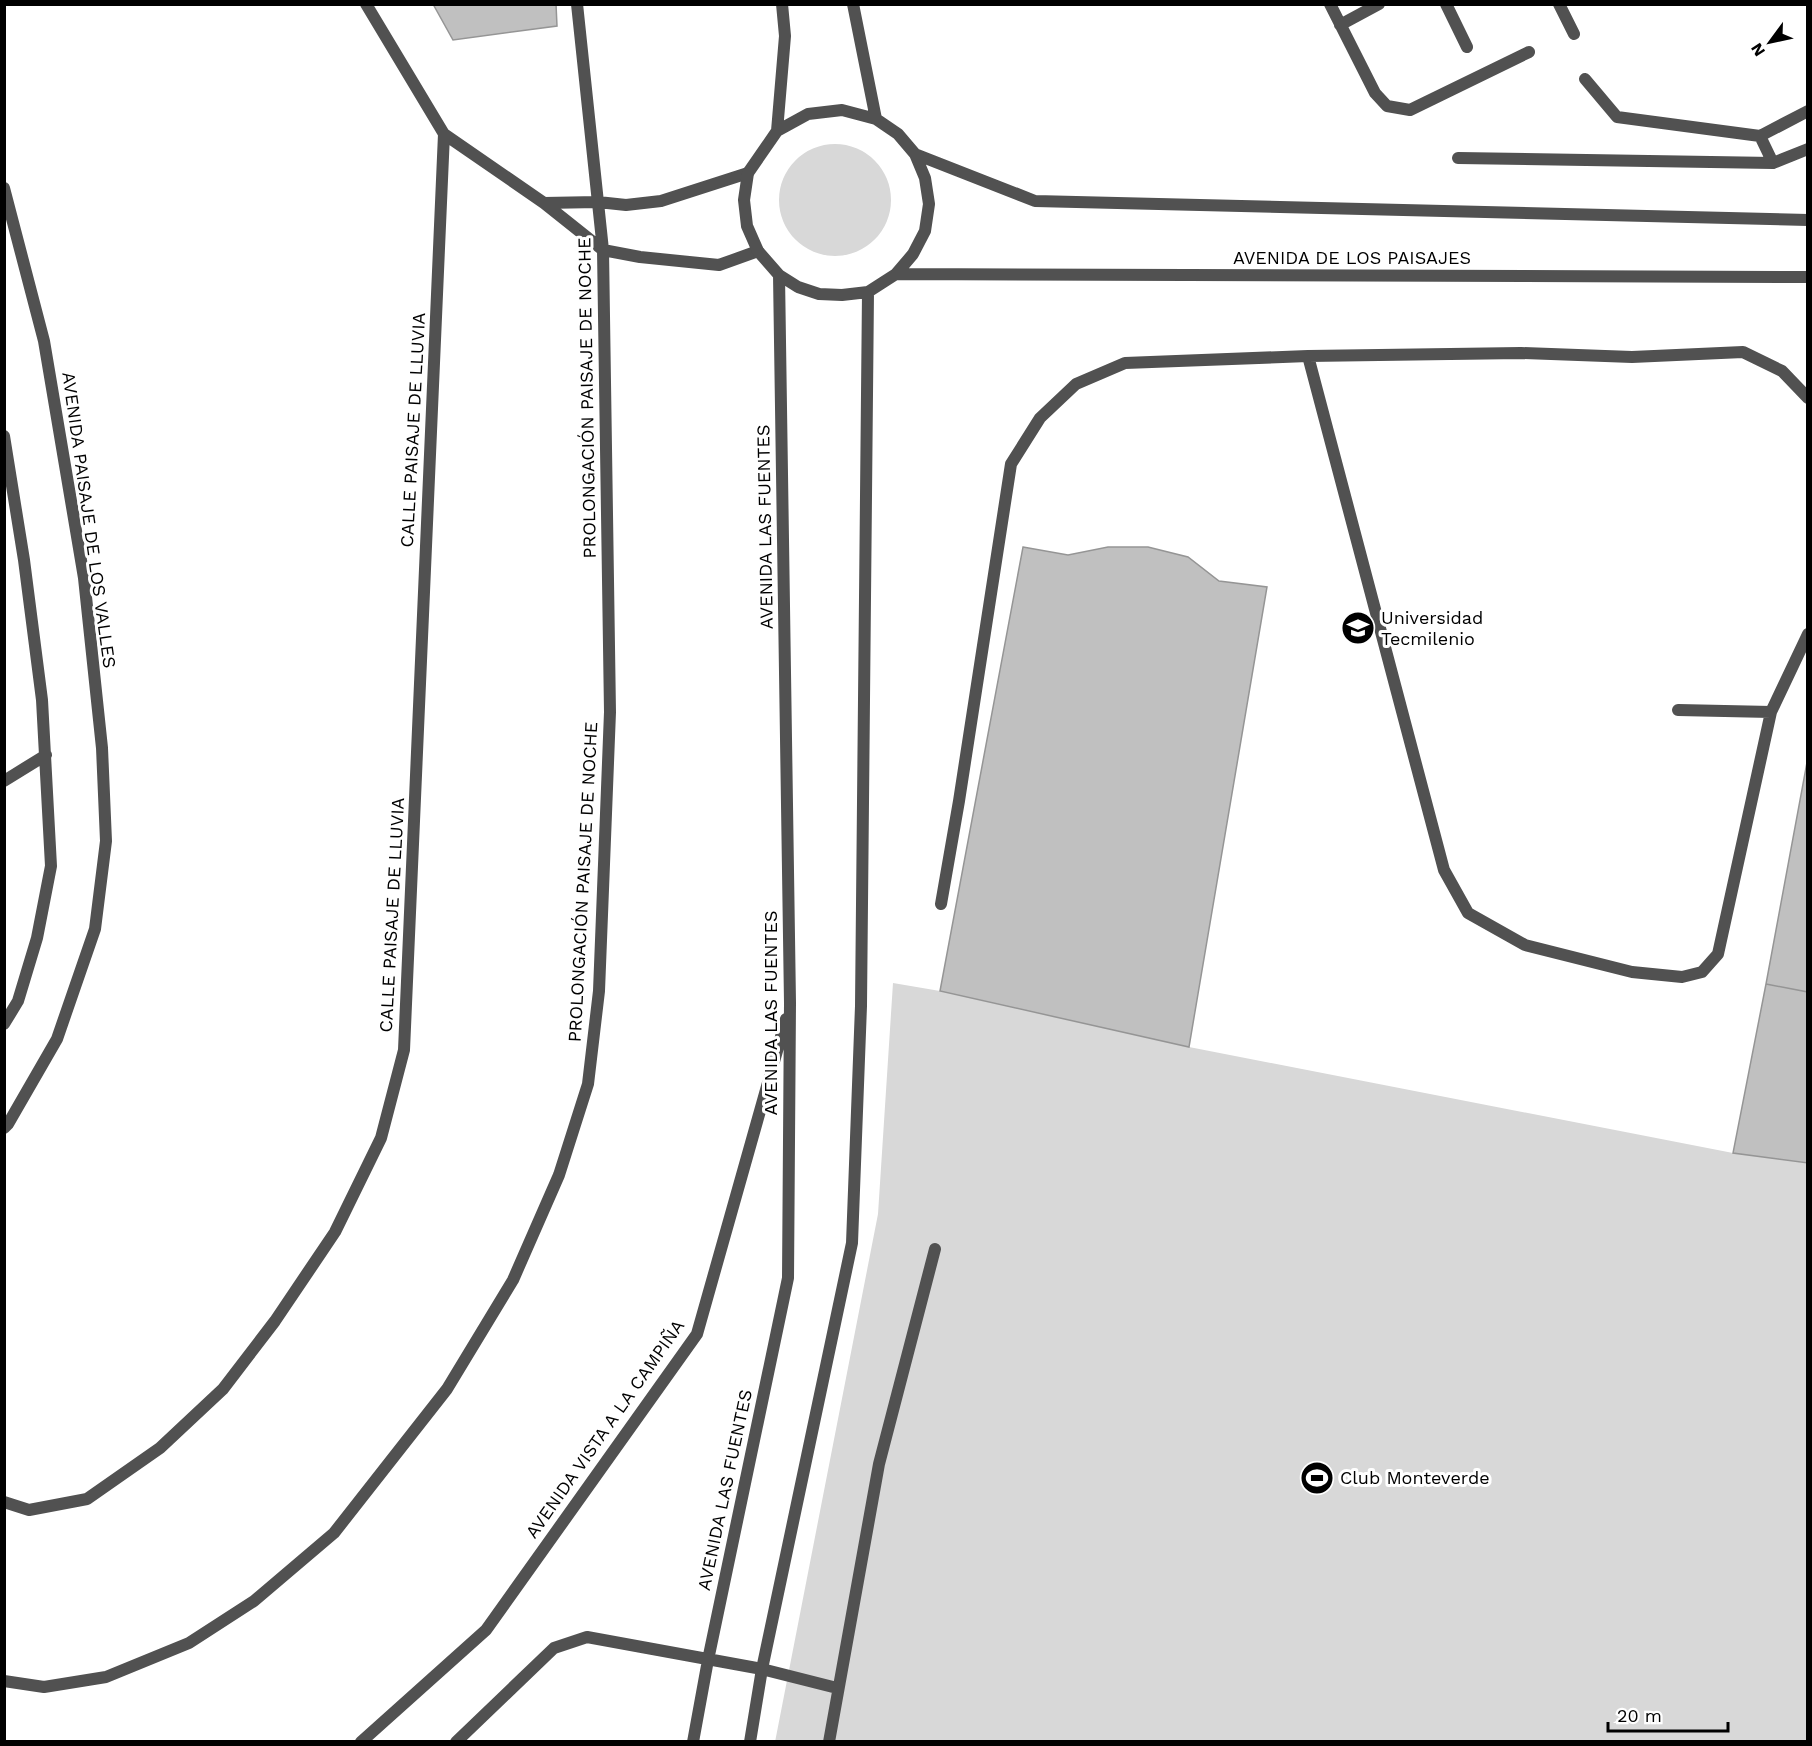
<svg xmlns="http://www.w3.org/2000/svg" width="1812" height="1746" font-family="'Work Sans',sans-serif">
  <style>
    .green { fill: #d8d8d8 }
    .building { fill: #c0c0c0; stroke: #959595; stroke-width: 1.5 }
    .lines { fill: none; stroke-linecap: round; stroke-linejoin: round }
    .service { stroke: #515151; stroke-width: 12 }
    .minor { stroke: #515151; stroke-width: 12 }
    .tertiary { stroke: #515151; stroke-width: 12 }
    .labels { text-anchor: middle; stroke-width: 6; stroke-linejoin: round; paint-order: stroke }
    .street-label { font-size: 18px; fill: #000; stroke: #fff }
    .poi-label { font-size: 18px; fill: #000; stroke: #fff; text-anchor: start }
  </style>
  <rect width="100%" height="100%" fill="#fff"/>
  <path class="green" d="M779 200a56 56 0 1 1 112 0a56 56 0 1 1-112 0Z
    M 893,983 L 940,991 L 1189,1047 L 1733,1153 L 1807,1163 L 1807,1741 L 775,1742 L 878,1214 Z"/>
  <path class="building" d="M 433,4 L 556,4 L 557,26 L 453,40 Z
    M 1023,547 L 1068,555 L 1108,547 L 1148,547 L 1188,557 L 1219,581 L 1267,587 L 1189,1047 L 940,991 Z
    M 1808,757 L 1808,992 L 1766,984 Z
    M 1766,984 L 1808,992 L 1808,1163 L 1733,1153 Z"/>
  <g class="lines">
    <path class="service" d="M 1330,4 L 1375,93 L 1387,106 L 1410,110 L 1529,52
      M 1446,4 L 1467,47
      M 1559,4 L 1574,34
      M 1340,25 L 1379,4
      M 1585,79 L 1617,117 L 1760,136 L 1773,163
      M 1760,136 L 1808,111
      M 1458,158 L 1773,163 L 1808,149
      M 1308,356 L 1444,870 L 1468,913 L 1525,945 L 1632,972 L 1682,977 L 1702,972 L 1718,954 L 1771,712 L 1808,634
      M 1678,710 L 1771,712
      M 941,904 L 959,801 L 1011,464 L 1040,418 L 1076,384 L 1125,363 L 1308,356 L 1521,353 L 1632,357 L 1743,352 L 1782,371 L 1808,398
      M 762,1669 L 837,1688
      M 829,1742 L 879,1464 L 935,1249"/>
    <path class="minor" d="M 366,4 L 444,134 L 544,203 L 603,250 L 640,257 L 719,265 L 758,251
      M 4,188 L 44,341 L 84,578 L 102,748 L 106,841 L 95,929 L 57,1039 L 8,1124 L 4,1128
      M 544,203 L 598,202 L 626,205 L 661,201 L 748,173
      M 4,436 L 24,560 L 42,700 L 51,866 L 37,938 L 18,1001 L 4,1024
      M 4,781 L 46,755
      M 4,1502 L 29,1510 L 87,1499 L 160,1448 L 223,1389 L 275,1321 L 335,1232 L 381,1138 L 404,1050 L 444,134
      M 4,1681 L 44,1687 L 106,1677 L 189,1643 L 254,1601 L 334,1533 L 447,1389 L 513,1280 L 559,1175 L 588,1084 L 599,991 L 610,712 L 603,250 L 577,4"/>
    <path class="tertiary" d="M 853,4 L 876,119
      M 777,131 L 785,36 L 782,4
      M 915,154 L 925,178 L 929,204 L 925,231 L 913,254 L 896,274 L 868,292 L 842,295 L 819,294 L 798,287 L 779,275 L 758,251 L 747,226 L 744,200 L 748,173 L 777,131 L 808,114 L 842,110 L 876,119 L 898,134 L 915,154 L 1035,201 L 1808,220
      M 896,274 L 1808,277
      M 361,1742 L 486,1630 L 697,1334 L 786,1019
      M 456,1742 L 554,1648 L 587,1637 L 762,1669
      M 693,1742 L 708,1660 L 788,1278 L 790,1003 L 779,275
      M 750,1742 L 762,1669 L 852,1243 L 861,1006 L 868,292"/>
  </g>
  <defs>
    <symbol id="university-disc" viewBox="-11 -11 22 22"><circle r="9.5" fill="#000" stroke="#fff"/><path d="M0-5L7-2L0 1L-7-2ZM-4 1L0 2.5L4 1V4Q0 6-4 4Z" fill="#fff"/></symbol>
    <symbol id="stadium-disc" viewBox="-11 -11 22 22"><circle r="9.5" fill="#000" stroke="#fff"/><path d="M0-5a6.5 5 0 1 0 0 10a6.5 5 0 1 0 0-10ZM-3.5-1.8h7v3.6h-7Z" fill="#fff"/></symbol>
  </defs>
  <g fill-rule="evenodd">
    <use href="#university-disc" x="1339" y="609" width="38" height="38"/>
    <use href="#stadium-disc" x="1298" y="1459" width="38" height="38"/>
  </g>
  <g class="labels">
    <g class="street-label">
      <text x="1352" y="264">AVENIDA DE LOS PAISAJES</text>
      <text transform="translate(587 398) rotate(-91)" y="6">PROLONGACIÓN PAISAJE DE NOCHE</text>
      <text transform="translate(413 430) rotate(-87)" y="6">CALLE PAISAJE DE LLUVIA</text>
      <text transform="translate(89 520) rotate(82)" y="6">AVENIDA PAISAJE DE LOS VALLES</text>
      <text transform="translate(765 527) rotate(-91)" y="6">AVENIDA LAS FUENTES</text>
      <text transform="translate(583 882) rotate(-87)" y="6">PROLONGACIÓN PAISAJE DE NOCHE</text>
      <text transform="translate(392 915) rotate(-87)" y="6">CALLE PAISAJE DE LLUVIA</text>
      <text transform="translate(771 1013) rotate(-90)" y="6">AVENIDA LAS FUENTES</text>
      <text transform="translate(605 1429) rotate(-55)" y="6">AVENIDA VISTA A LA CAMPIÑA</text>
      <text transform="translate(725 1490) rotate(-78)" y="6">AVENIDA LAS FUENTES</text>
    </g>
    <g class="poi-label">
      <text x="1381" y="624">Universidad<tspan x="1381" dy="21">Tecmilenio</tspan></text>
      <text x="1340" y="1484">Club Monteverde</text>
    </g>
  </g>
  <rect width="1812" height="1746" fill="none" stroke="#000000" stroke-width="12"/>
  <g transform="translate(1770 42) rotate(237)" stroke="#ffffff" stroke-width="4.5" paint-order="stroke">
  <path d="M0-4.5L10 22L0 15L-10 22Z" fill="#000000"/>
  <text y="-9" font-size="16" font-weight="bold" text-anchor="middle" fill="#000000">N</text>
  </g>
  <path d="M1608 1722v9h120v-9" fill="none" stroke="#000000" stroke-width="3"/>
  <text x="1617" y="1722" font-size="18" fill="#000000" stroke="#ffffff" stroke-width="4.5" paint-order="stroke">20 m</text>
</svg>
